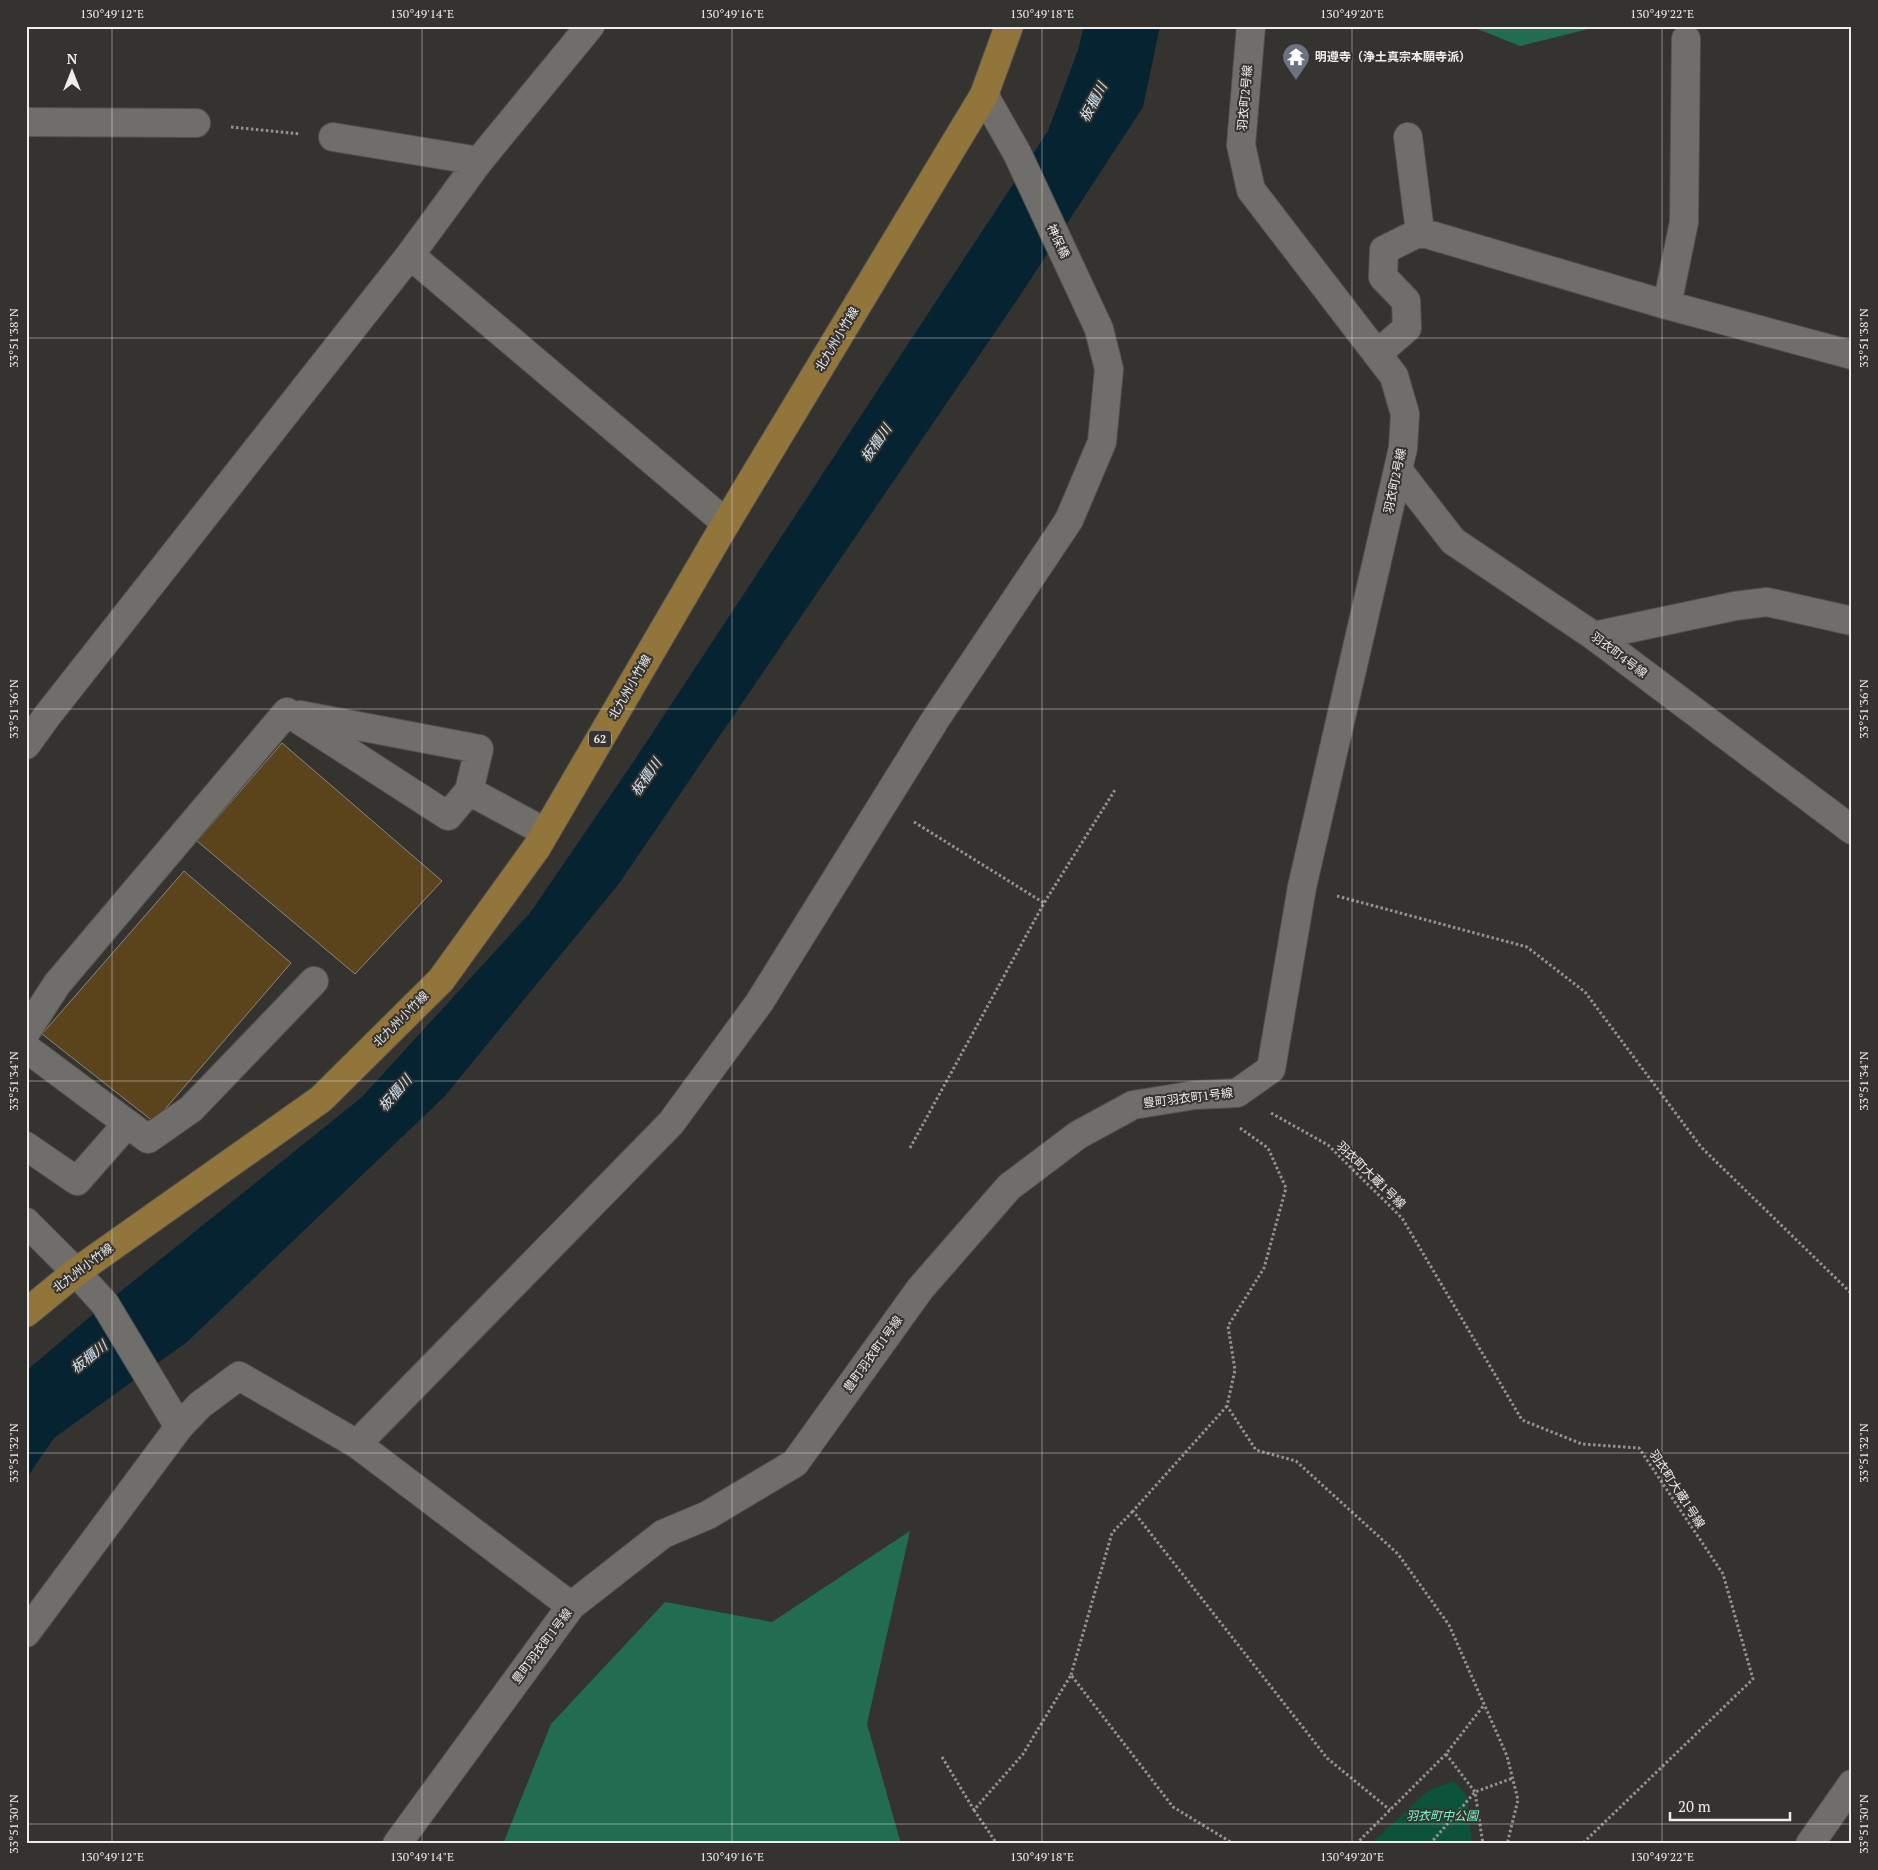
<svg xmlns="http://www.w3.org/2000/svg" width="1878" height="1870" font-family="'PT Serif','Noto Sans JP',serif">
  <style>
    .green { fill: #0d533b }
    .forest { fill: #226d52 }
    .water { fill: #052331 }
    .building { fill: #5b431b; stroke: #8a8784 }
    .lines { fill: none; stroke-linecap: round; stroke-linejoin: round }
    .minor-casing { stroke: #53514f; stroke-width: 30 }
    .major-casing { stroke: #53514f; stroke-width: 30 }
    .path { stroke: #959391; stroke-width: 3; stroke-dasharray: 2.5 2.5; stroke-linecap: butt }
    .minor { stroke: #706e6b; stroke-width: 28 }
    .major { stroke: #92753a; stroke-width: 28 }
    .ticks { fill: none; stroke: #efeeec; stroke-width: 1; stroke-opacity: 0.45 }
    .labels { text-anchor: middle; stroke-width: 4; stroke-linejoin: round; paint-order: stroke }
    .shield { fill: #353330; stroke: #b7b6b4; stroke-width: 1 }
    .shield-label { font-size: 11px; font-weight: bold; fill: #efeeec }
    .poi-label { font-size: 12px; font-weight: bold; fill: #efeeec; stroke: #353330; text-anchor: start }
    .street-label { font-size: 12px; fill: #efeeec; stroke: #353330 }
    .park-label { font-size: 12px; font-style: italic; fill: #7cfeca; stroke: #353330 }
    .water-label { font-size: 14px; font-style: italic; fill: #d3e8f4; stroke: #353330 }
    .neatline { fill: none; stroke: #efeeec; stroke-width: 2 }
    .ticks-label { font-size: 12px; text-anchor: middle; fill: #efeeec }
  </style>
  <rect width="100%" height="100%" fill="#353330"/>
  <path class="green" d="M 1454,1781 L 1467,1796 L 1472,1844 L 1371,1844 L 1429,1790 Z"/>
  <path class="forest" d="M 1470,26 L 1601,26 L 1520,46 Z
    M 910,1531 L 867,1724 L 901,1844 L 503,1844 L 551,1724 L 665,1602 L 772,1622 Z"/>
  <path class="water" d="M 1084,26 L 1160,26 L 1143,107 L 1019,297 L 618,885 L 444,1097 L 187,1342 L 54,1438 L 26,1479 L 26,1371 L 105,1304 L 362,1097 L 530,913 L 634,761 L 1048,131 L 1078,50 Z"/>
  <path class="building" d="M 282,743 L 442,881 L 355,974 L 197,841 Z
    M 184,871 L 291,963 L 154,1122 L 42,1034 Z"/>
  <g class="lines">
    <defs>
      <path id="minor" d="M 26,122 L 196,123
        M 333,137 L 479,161
        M 1408,137 L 1420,232
        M 410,255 L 726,523
        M 1667,305 L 1684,222 L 1686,39
        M 1377,354 L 1407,328 L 1406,301 L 1383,277 L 1384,250 L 1420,232 L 1667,305 L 1852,355
        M 1398,470 L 1453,541 L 1594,636 L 1852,830
        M 1594,636 L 1735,606 L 1767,602 L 1852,621
        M 300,715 L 479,749 L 469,791
        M 26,745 L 47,716 L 410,255 L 479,161 L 590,26
        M 26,1032 L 57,984 L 287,712 L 448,816 L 469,791 L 545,832
        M 26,1048 L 148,1139 L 191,1109 L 314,981
        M 26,1146 L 77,1181 L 127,1124
        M 26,1222 L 76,1272 L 105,1304 L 179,1427
        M 357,1444 L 671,1123 L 759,1003 L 935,720 L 1069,520 L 1102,442 L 1109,369 L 1099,329 L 1017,153 L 984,95
        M 26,1633 L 179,1427 L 200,1405 L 239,1376 L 357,1444 L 571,1606
        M 397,1844 L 571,1606 L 663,1534 L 708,1515 L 795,1463 L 920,1289 L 1009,1187 L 1078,1135 L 1133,1105 L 1195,1095 L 1237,1093 L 1271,1069 L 1302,887 L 1403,448 L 1405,414 L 1394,376 L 1251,190 L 1241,145 L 1251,26
        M 1810,1844 L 1852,1784"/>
      <path id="major" d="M 26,1313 L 76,1272 L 321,1099 L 441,980 L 537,847 L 726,523 L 984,95 L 1009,26"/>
    </defs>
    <use href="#minor" class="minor-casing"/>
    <use href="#major" class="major-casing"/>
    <path class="path" d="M 231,127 L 300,134
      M 914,822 L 1044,903
      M 1337,896 L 1527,947 L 1585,992 L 1701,1147 L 1852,1294
      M 1271,1113 L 1328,1145 L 1402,1218 L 1522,1420 L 1582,1444 L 1639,1448 L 1723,1574 L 1753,1679 L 1582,1844
      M 1240,1128 L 1268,1148 L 1286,1188 L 1264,1268 L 1228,1326 L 1235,1370 L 1227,1406 L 1256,1450 L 1296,1461 L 1398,1554 L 1449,1625 L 1507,1756 L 1518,1800 L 1507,1844
      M 910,1148 L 1044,903 L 1115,790
      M 1227,1406 L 1133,1511 L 1327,1758 L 1390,1810
      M 1071,1675 L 1112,1533 L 1133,1511
      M 1446,1754 L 1475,1792 L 1483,1844
      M 942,1757 L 974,1810 L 1023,1754 L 1071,1675 L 1173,1807 L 1234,1844
      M 974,1810 L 997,1844
      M 1356,1844 L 1446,1754 L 1484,1705
      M 1430,1844 L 1475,1792 L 1513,1778"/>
    <use href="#minor" class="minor"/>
    <use href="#major" class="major"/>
  </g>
  <path class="ticks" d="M 112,26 L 112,1844M 422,26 L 422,1844M 732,26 L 732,1844M 1042,26 L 1042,1844M 1352,26 L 1352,1844M 1662,26 L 1662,1844M 26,338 L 1852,338M 26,709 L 1852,709M 26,1081 L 1852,1081M 26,1453 L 1852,1453M 26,1824 L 1852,1824"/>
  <defs>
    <symbol id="temple-pin" viewBox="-11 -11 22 30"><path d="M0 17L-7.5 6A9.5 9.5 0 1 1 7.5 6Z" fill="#6b7280" stroke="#353330"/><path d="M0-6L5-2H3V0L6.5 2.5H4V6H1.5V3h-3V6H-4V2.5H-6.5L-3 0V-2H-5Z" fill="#fff"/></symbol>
  </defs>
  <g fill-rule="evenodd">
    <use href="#temple-pin" x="1280" y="41" width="32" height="43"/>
  </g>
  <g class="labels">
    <rect class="shield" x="589" y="730.5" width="22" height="17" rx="4"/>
    <g class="shield-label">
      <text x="600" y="743">62</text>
    </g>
    <g class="poi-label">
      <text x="1315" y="61">明遵寺（浄土真宗本願寺派）</text>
    </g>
    <g class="street-label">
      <text transform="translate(1245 98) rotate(-85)" y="4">羽衣町2号線</text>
      <text transform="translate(1058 241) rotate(65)" y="4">神保橋</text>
      <text transform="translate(837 339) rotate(-59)" y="4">北九州小竹線</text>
      <text transform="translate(1395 481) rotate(-78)" y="4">羽衣町2号線</text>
      <text transform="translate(1619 655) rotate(37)" y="4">羽衣町4号線</text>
      <text transform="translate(630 687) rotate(-60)" y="4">北九州小竹線</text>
      <text transform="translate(401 1019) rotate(-45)" y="4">北九州小竹線</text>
      <text transform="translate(1188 1098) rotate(-7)" y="4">豊町羽衣町1号線</text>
      <text transform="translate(1371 1175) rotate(44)" y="4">羽衣町大蔵1号線</text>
      <text transform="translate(83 1268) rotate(-37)" y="4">北九州小竹線</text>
      <text transform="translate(873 1354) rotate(-54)" y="4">豊町羽衣町1号線</text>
      <text transform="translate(1677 1489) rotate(57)" y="4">羽衣町大蔵1号線</text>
      <text transform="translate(542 1646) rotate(-53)" y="4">豊町羽衣町1号線</text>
    </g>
    <g class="park-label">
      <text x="1442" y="1820">羽衣町中公園</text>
    </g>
    <g class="water-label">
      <text transform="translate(1093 102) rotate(-62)" y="5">板櫃川</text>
      <text transform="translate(876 443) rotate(-55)" y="5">板櫃川</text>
      <text transform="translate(646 777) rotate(-55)" y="5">板櫃川</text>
      <text transform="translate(395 1093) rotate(-49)" y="5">板櫃川</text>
      <text transform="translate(89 1357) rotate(-39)" y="5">板櫃川</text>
    </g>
  </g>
  <rect width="1878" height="1870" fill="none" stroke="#353330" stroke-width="55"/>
  <g transform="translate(72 72)" stroke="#353330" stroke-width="4" paint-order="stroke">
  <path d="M0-4L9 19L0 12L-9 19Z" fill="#efeeec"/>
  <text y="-8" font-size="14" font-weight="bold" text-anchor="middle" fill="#efeeec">N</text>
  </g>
  <path d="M1670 1812v8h120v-8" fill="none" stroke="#efeeec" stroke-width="2.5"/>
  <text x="1678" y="1812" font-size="15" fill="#efeeec" stroke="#353330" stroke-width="4" paint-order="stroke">20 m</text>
  <rect x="28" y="28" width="1822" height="1814" class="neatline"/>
  <g class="ticks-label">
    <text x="112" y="18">130°49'12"E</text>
    <text x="422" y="18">130°49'14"E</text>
    <text x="732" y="18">130°49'16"E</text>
    <text x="1042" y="18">130°49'18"E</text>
    <text x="1352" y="18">130°49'20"E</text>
    <text x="1662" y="18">130°49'22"E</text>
    <text transform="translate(14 338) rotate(-90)" y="4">33°51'38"N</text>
    <text transform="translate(1864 338) rotate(-90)" y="4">33°51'38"N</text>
    <text transform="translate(14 709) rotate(-90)" y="4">33°51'36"N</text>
    <text transform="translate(1864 709) rotate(-90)" y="4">33°51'36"N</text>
    <text transform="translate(14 1081) rotate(-90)" y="4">33°51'34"N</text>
    <text transform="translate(1864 1081) rotate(-90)" y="4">33°51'34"N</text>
    <text transform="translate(14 1453) rotate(-90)" y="4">33°51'32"N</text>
    <text transform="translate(1864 1453) rotate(-90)" y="4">33°51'32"N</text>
    <text transform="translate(14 1824) rotate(-90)" y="4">33°51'30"N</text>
    <text transform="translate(1864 1824) rotate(-90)" y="4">33°51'30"N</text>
    <text x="112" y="1861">130°49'12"E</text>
    <text x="422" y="1861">130°49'14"E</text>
    <text x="732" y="1861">130°49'16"E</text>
    <text x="1042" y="1861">130°49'18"E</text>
    <text x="1352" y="1861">130°49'20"E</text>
    <text x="1662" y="1861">130°49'22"E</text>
  </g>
</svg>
